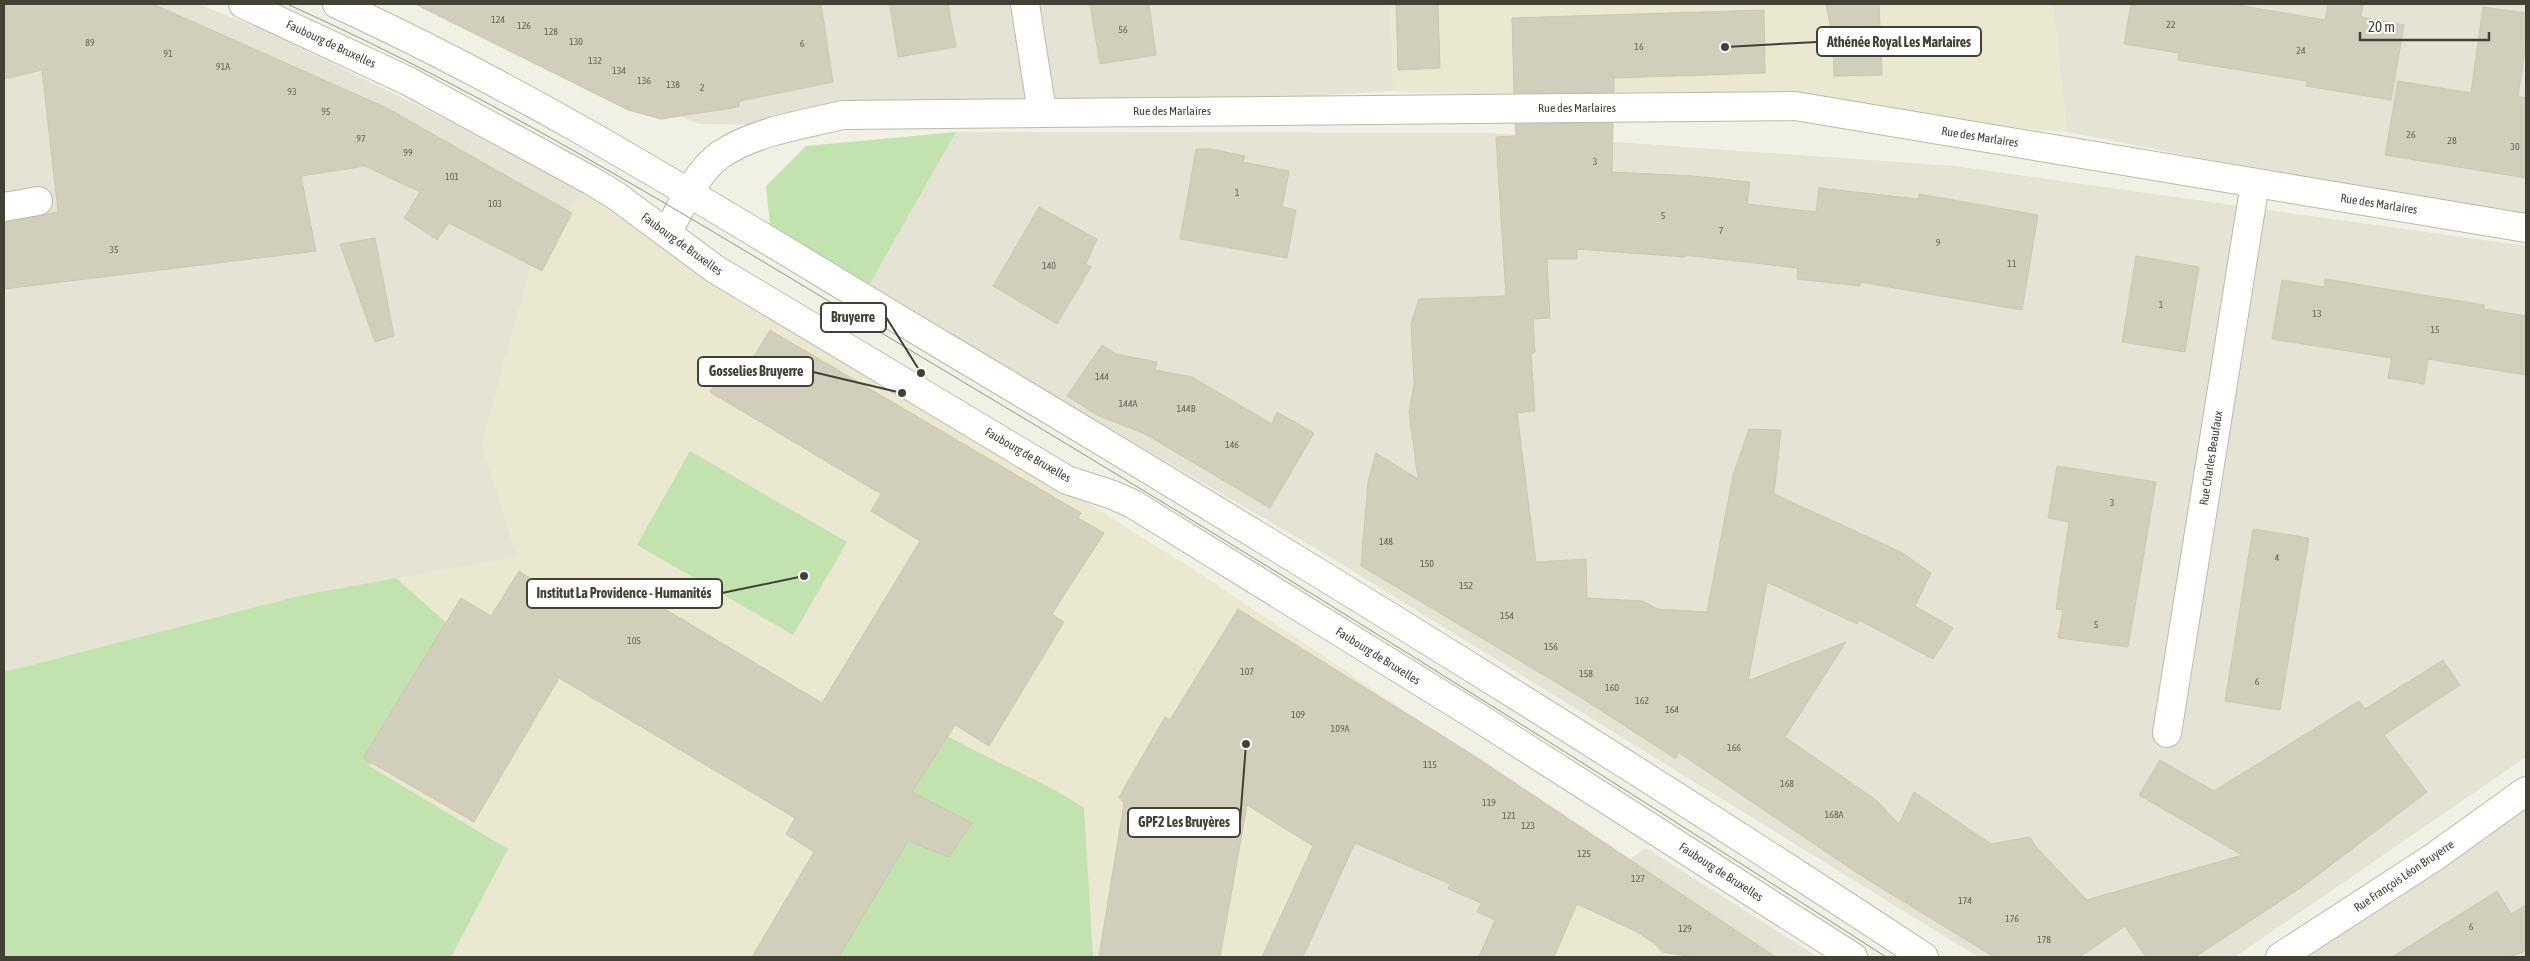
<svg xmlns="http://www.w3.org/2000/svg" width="2530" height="961" font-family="'Asap Condensed',sans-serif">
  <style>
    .residential { fill: #e5e3d4 }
    .education { fill: #eae8d0 }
    .green { fill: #c2e3b0 }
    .building { fill: #d2cebc; stroke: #cdc7af }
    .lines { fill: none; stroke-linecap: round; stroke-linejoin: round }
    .minor-casing { stroke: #bcb9a9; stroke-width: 30 }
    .minor { stroke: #fff; stroke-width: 28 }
    .tram { stroke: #949494; stroke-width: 1 }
    .labels { text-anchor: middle; stroke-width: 5; stroke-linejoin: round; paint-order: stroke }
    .number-label { font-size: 10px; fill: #676457 }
    .street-label { font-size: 12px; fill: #434135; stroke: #fff }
    .leader { fill: none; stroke: #434135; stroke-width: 2 }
    .callout-dot { fill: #434135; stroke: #fff; stroke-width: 2 }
    .callout { fill: #fff; stroke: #434135; stroke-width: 2 }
    .callout-label { font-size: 14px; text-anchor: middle; font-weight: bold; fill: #434135 }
  </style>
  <rect width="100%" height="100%" fill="#f1f0e5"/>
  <path class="residential" d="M 4,4 L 198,4 L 268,32 L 588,189 L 536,248 L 482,444 L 517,557 L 303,595 L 4,672 Z
    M 424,4 L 1391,4 L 1393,91 L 1307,96 L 1246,110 L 798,125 L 699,124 Z
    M 2053,4 L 2526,4 L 2526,221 L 2067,132 Z
    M 956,132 L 1490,133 L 1954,166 L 2526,246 L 2526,757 L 2235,957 L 1978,957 L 1330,557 L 868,287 Z
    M 1411,715 L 1548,804 L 1526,861 L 1483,957 L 1302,957 Z
    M 2526,799 L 2526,957 L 2303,957 Z
    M 1646,848 L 1818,957 L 1689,957 L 1675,947 L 1665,952 L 1634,931 L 1595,912 L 1630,859 Z"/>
  <path class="education" d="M 1391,4 L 2053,4 L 2067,132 L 1750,106 L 1393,91 Z
    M 588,189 L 1199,573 L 1411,715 L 1302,957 L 4,957 L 4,672 L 303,595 L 517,557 L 482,444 L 536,248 Z
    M 1548,804 L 1630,859 L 1595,912 L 1634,931 L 1664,952 L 1675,946 L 1689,957 L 1483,957 L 1526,861 Z"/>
  <path class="green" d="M 956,132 L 868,287 L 770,225 L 766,186 L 806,146 Z
    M 690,451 L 847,542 L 793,635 L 637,545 Z
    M 396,578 L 451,627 L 369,766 L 508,849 L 451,957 L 4,957 L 4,672 L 303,595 Z
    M 937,730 C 985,759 1038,777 1084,808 L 1093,957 L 816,957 L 894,829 Z"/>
  <path class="building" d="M 4,4 L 153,4 L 387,108 L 572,213 L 542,271 L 449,223 L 437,240 L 404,218 L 420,192 L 365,166 L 301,176 L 316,251 L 4,289 L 4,222 L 58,212 L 42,70 L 4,79 Z
    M 415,4 L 821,4 L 833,82 L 740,101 L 738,107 L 661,119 L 628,110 Z
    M 890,4 L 948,4 L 956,47 L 898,57 Z
    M 1090,4 L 1149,4 L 1156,55 L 1100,64 Z
    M 1396,4 L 1438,4 L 1440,68 L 1398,70 Z
    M 1826,4 L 1879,4 L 1882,75 L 1834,76 L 1833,41 Z
    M 2131,4 L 2232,4 L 2325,20 L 2328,4 L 2363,4 L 2361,17 L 2404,25 L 2391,100 L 2306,86 L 2307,81 L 2178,60 L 2179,53 L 2124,44 Z
    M 2483,7 L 2526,13 L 2526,42 L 2518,96 L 2526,98 L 2526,178 L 2385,155 L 2398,81 L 2471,93 Z
    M 1764,10 L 1765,73 L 1614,78 L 1614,92 L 1514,93 L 1512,18 Z
    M 1613,123 L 1612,172 L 1693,176 L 1750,182 L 1747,204 L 1816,212 L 1819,188 L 1918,199 L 1919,194 L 2038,215 L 2022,310 L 1860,282 L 1860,286 L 1797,279 L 1798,268 L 1684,255 L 1685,257 L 1577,249 L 1577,259 L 1547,259 L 1550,318 L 1533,319 L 1535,352 L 1531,354 L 1535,411 L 1517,413 L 1536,562 L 1586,559 L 1587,598 L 1643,601 L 1657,609 L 1707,612 L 1733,475 L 1749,429 L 1781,430 L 1774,494 L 1901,552 L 1931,573 L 1915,606 L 1953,628 L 1933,659 L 1859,620 L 1857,624 L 1767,582 L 1748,681 L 1846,642 L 1785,737 L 1876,800 L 1899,824 L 1914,792 L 1991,844 L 2030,837 L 2036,847 L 2087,900 L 2242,855 L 2139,795 L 2160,760 L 2214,791 L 2359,701 L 2365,709 L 2443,660 L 2460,685 L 2384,735 L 2427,792 L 2302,887 L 2195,957 L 2146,957 L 2125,926 L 2080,957 L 1994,957 L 1857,873 L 1678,752 L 1676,759 L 1577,695 L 1361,566 L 1368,482 L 1376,453 L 1418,479 L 1409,411 L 1414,384 L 1411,324 L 1419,299 L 1506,296 L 1496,137 L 1516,136 L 1515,124 Z
    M 1196,149 L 1211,149 L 1245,156 L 1243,162 L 1289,171 L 1282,207 L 1296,210 L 1287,258 L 1180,239 Z
    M 1039,207 L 1097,239 L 1086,264 L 1091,267 L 1057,324 L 993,286 Z
    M 375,238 L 394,336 L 375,342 L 340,244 Z
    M 2136,256 L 2199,267 L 2185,352 L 2122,342 Z
    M 2325,279 L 2484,305 L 2484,309 L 2526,316 L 2526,375 L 2428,359 L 2424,384 L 2388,378 L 2392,358 L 2272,339 L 2282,280 L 2324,287 Z
    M 770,330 L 1081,513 L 1078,518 L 1104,533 L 1052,614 L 1064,622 L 989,746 L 955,725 L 912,792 L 972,823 L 949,857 L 908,841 L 839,957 L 752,957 L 814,852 L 786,834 L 795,818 L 559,678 L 474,822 L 363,758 L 461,598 L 491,616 L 519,571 L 572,605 L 586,582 L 603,592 L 613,578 L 822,703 L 920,541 L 871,511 L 881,494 L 710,392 L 729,361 L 745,371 Z
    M 1102,345 L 1116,354 L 1157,362 L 1155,370 L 1192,377 L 1272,424 L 1277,412 L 1314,433 L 1270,508 L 1145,434 L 1097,415 L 1067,396 Z
    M 2057,466 L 2156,482 L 2128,647 L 2058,638 L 2063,610 L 2056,609 L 2069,522 L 2048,518 Z
    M 2253,529 L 2309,538 L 2280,710 L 2225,701 Z
    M 1238,609 L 1470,753 L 1776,957 L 1693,957 L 1662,952 L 1655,944 L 1637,932 L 1577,904 L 1554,957 L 1479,957 L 1495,920 L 1477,912 L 1481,903 L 1448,889 L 1450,884 L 1355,843 L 1303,957 L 1262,957 L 1313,846 L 1247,805 L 1220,957 L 1099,957 L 1124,803 L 1119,797 L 1165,717 L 1170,720 Z
    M 2497,891 L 2511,914 L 2526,905 L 2526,951 L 2509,957 L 2392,957 Z"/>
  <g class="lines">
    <defs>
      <path id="minor" d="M 243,4 L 408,81 L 590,180 L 615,195 L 715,269 L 1067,480 L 1113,495 L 1133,504 L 1476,716 L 1853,957
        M 337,4 C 549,101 745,228 945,347 C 1275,544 1603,745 1924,957
        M 1025,4 L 1042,112
        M 4,207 L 38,201
        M 667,233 C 681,208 696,172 720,155 C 753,132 804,124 843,115 L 1795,106 L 2526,228
        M 2167,733 L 2255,183
        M 2280,957 L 2434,857 L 2526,791"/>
    </defs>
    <use href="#minor" class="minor-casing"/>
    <use href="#minor" class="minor"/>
    <path class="tram" d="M 287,4 C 510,104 716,234 925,359 C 1249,552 1569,752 1886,957"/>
  </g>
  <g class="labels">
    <g class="number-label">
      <text x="498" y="23">124</text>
      <text x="2171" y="28">22</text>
      <text x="524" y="29">126</text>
      <text x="1123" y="33">56</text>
      <text x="551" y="35">128</text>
      <text x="576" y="45">130</text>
      <text x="90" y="46">89</text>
      <text x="802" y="47">6</text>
      <text x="1639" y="50">16</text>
      <text x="2301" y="54">24</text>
      <text x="168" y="57">91</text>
      <text x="595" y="64">132</text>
      <text x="223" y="70">91A</text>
      <text x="619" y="74">134</text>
      <text x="644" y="84">136</text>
      <text x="673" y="88">138</text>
      <text x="702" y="91">2</text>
      <text x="292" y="95">93</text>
      <text x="326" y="115">95</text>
      <text x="2411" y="138">26</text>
      <text x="361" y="142">97</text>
      <text x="2452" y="144">28</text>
      <text x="2515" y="150">30</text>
      <text x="408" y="156">99</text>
      <text x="1595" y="165">3</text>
      <text x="452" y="180">101</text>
      <text x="1237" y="196">1</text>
      <text x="495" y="207">103</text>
      <text x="1663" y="219">5</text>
      <text x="1721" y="234">7</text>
      <text x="1938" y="246">9</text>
      <text x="114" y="253">35</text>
      <text x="2012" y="267">11</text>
      <text x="1049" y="269">140</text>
      <text x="2161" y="308">1</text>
      <text x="2317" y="317">13</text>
      <text x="2435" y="333">15</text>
      <text x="1102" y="380">144</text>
      <text x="1128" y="407">144A</text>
      <text x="1186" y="412">144B</text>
      <text x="1232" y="448">146</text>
      <text x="2112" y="506">3</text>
      <text x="1386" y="545">148</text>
      <text x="2277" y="561">4</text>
      <text x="1427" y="567">150</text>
      <text x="1466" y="589">152</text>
      <text x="1507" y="619">154</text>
      <text x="2096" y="628">5</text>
      <text x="634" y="644">105</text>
      <text x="1551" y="650">156</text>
      <text x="1247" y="675">107</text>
      <text x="1586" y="677">158</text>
      <text x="2257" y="685">6</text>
      <text x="1612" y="691">160</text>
      <text x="1642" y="704">162</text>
      <text x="1672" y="713">164</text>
      <text x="1298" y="718">109</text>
      <text x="1340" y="732">109A</text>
      <text x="1734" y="751">166</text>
      <text x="1430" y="768">115</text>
      <text x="1787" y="787">168</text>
      <text x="1489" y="806">119</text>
      <text x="1834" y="818">168A</text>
      <text x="1509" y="819">121</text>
      <text x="1528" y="829">123</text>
      <text x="1584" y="857">125</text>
      <text x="1638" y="882">127</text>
      <text x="1965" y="904">174</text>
      <text x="2012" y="922">176</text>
      <text x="2471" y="930">6</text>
      <text x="1685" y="932">129</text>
      <text x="2044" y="943">178</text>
    </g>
    <g class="street-label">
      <text transform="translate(331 44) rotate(25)" y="4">Faubourg de Bruxelles</text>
      <text x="1577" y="112">Rue des Marlaires</text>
      <text x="1172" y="115">Rue des Marlaires</text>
      <text transform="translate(1980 137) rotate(9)" y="4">Rue des Marlaires</text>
      <text transform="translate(2379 204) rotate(9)" y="4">Rue des Marlaires</text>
      <text transform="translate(682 244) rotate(36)" y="4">Faubourg de Bruxelles</text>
      <text transform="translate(1028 455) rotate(30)" y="4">Faubourg de Bruxelles</text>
      <text transform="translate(2211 458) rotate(-81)" y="4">Rue Charles Beaufaux</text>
      <text transform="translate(1378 656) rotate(32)" y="4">Faubourg de Bruxelles</text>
      <text transform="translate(1721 872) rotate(33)" y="4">Faubourg de Bruxelles</text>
      <text transform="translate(2404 876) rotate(-34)" y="4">Rue François Léon Bruyerre</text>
    </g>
  </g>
  <path class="leader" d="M1725 47L1817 42M921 373L886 317M902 393L813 372M804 576L722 593M1246 744L1240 822"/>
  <g class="callout-dot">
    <circle cx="1725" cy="47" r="5"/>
    <circle cx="921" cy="373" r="5"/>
    <circle cx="902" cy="393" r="5"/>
    <circle cx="804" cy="576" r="5"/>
    <circle cx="1246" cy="744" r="5"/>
  </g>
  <g class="callout">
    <rect x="1817" y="27" width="164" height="29" rx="5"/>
    <rect x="821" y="303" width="65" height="29" rx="5"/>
    <rect x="698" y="357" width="115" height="29" rx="5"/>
    <rect x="527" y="579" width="195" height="29" rx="5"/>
    <rect x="1128" y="808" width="112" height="29" rx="5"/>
  </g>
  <g class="callout-label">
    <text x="1899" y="47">Athénée Royal Les Marlaires</text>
    <text x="853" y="322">Bruyerre</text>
    <text x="756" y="376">Gosselies Bruyerre</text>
    <text x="624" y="598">Institut La Providence - Humanités</text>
    <text x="1184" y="827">GPF2 Les Bruyères</text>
  </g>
  <rect width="2530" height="961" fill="none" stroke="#434135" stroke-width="10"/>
  <path d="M2360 32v8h129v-8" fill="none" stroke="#434135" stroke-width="2.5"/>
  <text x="2368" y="32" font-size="15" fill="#434135" stroke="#ffffff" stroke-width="4" paint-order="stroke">20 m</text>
</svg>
